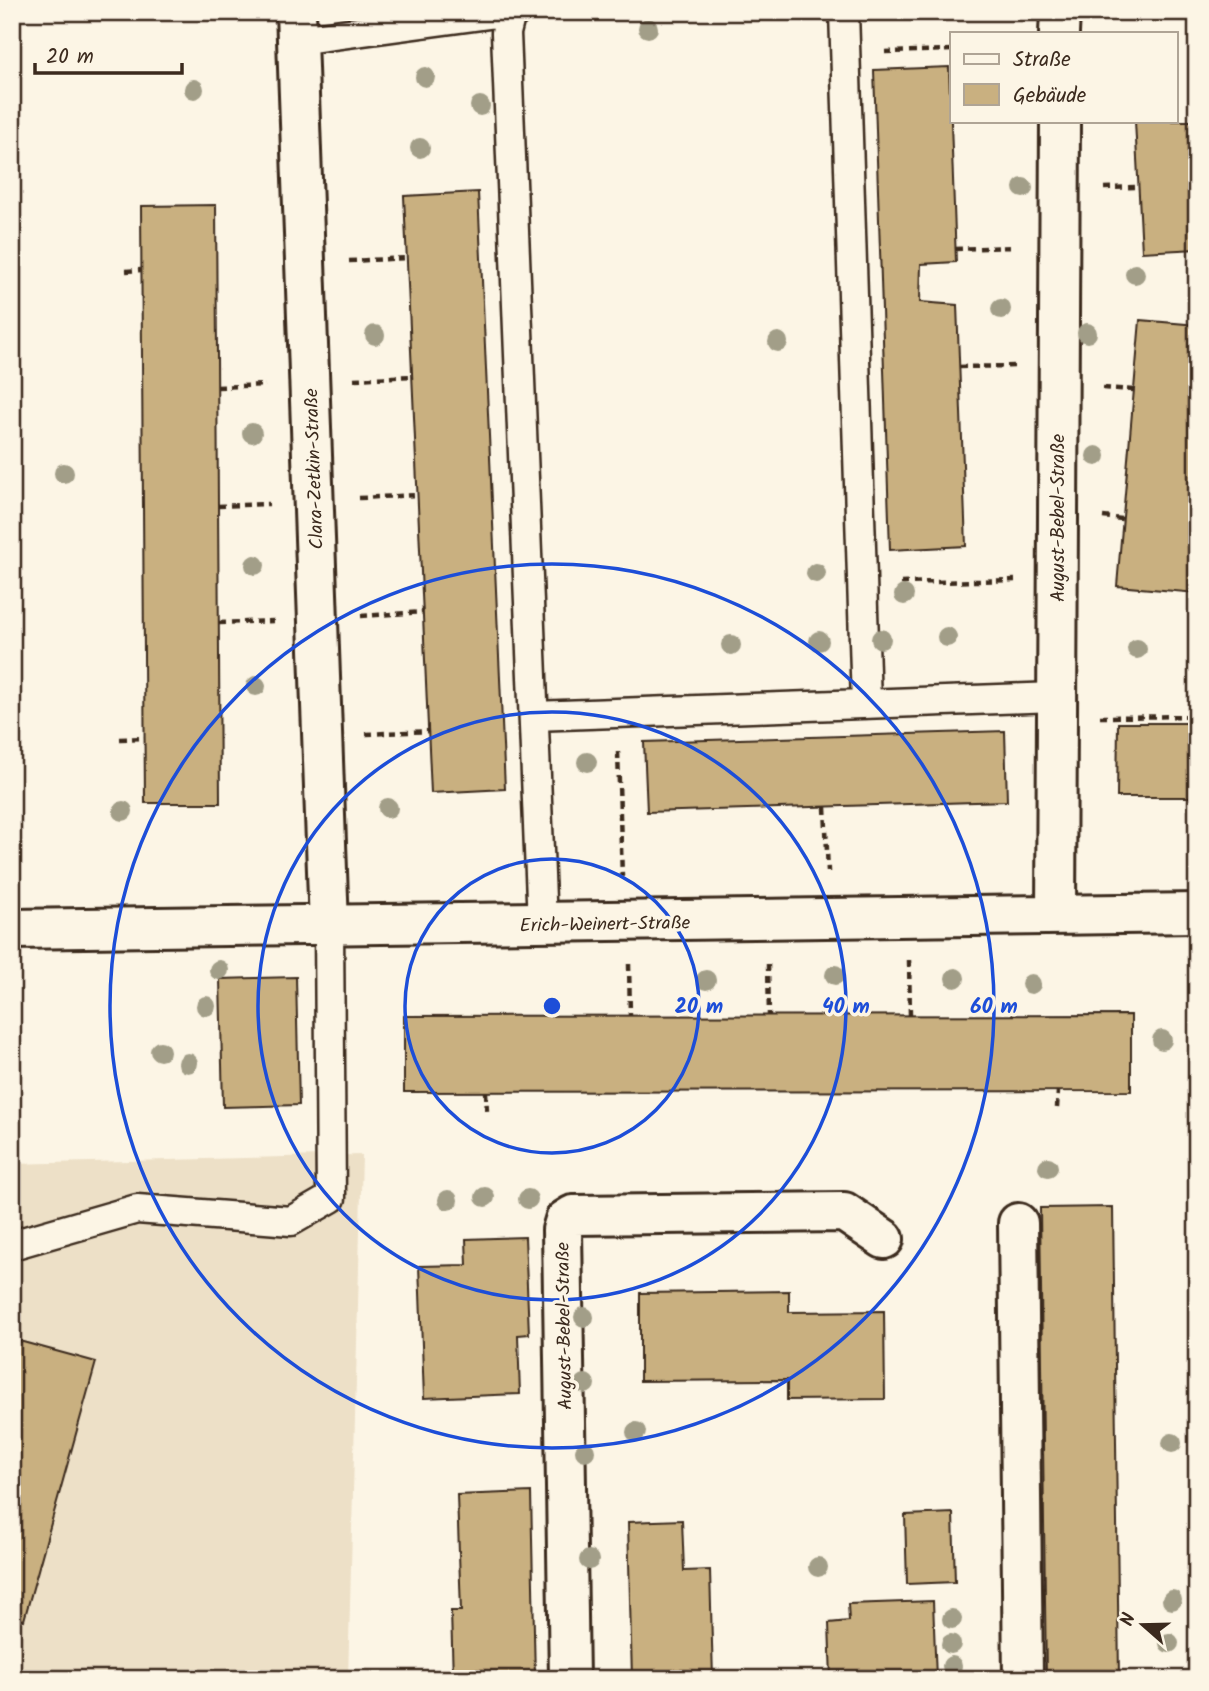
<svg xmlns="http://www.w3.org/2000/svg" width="1209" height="1691" font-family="Kalam,sans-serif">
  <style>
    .built { fill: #ede0c7 }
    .building { fill: #c9b080; stroke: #3b2a1e; stroke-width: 2 }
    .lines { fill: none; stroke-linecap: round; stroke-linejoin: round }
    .lane-casing { stroke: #3b2a1e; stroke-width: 33 }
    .street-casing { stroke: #3b2a1e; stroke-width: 44 }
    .path { stroke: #3b2a1e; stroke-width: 4.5; stroke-dasharray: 7 5; stroke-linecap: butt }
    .lane { stroke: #fcf5e5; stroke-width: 28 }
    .street { stroke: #fcf5e5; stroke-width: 38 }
    .tree { fill: #a29e88 }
    .ring { fill: none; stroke: #1d4ed8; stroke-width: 3.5 }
    .labels { text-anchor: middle; stroke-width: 7; stroke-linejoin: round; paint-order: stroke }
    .street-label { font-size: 19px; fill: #3b2a1e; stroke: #fcf5e5 }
    .centre { fill: #1d4ed8; stroke: #fcf5e5; stroke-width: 3.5 }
    .ring-label { font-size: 21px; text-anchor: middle; font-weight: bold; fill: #1d4ed8; stroke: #fcf5e5; stroke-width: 7; stroke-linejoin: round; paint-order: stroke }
  </style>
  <rect width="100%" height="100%" fill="#fcf5e5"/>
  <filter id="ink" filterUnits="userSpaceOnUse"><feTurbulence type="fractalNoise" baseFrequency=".0143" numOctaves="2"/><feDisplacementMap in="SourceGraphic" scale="14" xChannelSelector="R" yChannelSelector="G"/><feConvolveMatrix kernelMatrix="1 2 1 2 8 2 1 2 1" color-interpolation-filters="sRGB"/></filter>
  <g filter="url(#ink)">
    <path class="built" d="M 362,1155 L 348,1679 L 12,1679 L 12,1164 Z"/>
    <path class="building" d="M 949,67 L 956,262 L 921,264 L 920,302 L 957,305 L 966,546 L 890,550 L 874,70 Z
      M 1135,121 L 1197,121 L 1197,249 L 1142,252 Z
      M 478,192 L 505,789 L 431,793 L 404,196 Z
      M 216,205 L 220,803 L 145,803 L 141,206 Z
      M 1140,320 L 1197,325 L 1197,593 L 1117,586 Z
      M 1118,723 L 1197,723 L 1197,797 L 1117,797 Z
      M 1005,731 L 1007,801 L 647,812 L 644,742 Z
      M 296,977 L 299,1105 L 223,1107 L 220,979 Z
      M 1131,1015 L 1131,1091 L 404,1092 L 404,1016 Z
      M 1113,1207 L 1119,1679 L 1046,1679 L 1040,1208 Z
      M 525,1237 L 529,1334 L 518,1335 L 520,1394 L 424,1398 L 419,1266 L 467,1265 L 466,1239 Z
      M 789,1291 L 789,1312 L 884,1311 L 885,1399 L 787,1400 L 787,1380 L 640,1381 L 640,1293 Z
      M 12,1339 L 96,1362 L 24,1620 L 12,1618 Z
      M 531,1492 L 535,1679 L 453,1679 L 451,1611 L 461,1611 L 457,1495 Z
      M 953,1513 L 955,1582 L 907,1584 L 905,1515 Z
      M 682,1520 L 684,1571 L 710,1570 L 713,1679 L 632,1679 L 628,1522 Z
      M 933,1601 L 936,1679 L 831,1679 L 829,1623 L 849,1621 L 848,1604 Z"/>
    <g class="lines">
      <defs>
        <path id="lane" d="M 516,12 L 510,17 L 506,33 L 542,924
          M 844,12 L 866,704
          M 297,40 L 504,12
          M 534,716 L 1056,697
          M 12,1245 L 137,1209 L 291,1221 L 331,1198 L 329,926"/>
        <path id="street" d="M 296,12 L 329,926
          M 1059,33 L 1060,12
          M 1056,915 L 1060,121
          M 12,929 L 1197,913
          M 1018,1223 L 1023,1679
          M 569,1679 L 562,1230 L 565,1220 L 573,1215 L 844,1212 L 884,1239"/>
      </defs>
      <use href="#lane" class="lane-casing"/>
      <use href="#street" class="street-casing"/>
      <path class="path" d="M 885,52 L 952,50
        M 1104,188 L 1138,187
        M 955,249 L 1014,247
        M 349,261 L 407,258
        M 126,271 L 141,270
        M 959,367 L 1014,366
        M 354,379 L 412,376
        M 217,387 L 265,385
        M 1103,388 L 1134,390
        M 359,498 L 418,495
        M 218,506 L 269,504
        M 1103,517 L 1123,519
        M 901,583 L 1015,580
        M 361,616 L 423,612
        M 219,623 L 274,621
        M 1100,717 L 1197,716
        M 366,734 L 429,731
        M 120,739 L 145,738
        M 618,752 L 622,877
        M 825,807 L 828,872
        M 909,960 L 910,1016
        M 629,964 L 630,1016
        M 768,964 L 769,1016
        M 486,1092 L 487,1112
        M 1057,1108 L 1058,1091"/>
      <use href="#lane" class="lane"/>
      <use href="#street" class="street"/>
    </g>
    <g class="tree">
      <circle cx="648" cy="28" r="10"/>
      <circle cx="425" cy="77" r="10"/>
      <circle cx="194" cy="89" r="10"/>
      <circle cx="480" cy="106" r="10"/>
      <circle cx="420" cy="148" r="10"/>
      <circle cx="1023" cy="188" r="10"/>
      <circle cx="1135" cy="274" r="10"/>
      <circle cx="1001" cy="309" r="10"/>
      <circle cx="1087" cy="333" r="10"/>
      <circle cx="375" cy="335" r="10"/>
      <circle cx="778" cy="342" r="10"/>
      <circle cx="252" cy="433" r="10"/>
      <circle cx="1096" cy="456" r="10"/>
      <circle cx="64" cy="473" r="10"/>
      <circle cx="255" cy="565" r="10"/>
      <circle cx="816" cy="573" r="10"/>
      <circle cx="904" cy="595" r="10"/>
      <circle cx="947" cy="637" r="10"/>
      <circle cx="881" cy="639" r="10"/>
      <circle cx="819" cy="641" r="10"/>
      <circle cx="731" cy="645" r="10"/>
      <circle cx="1137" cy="649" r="10"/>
      <circle cx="256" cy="686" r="10"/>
      <circle cx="587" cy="762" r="10"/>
      <circle cx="388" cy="808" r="10"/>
      <circle cx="123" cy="811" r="10"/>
      <circle cx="219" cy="970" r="10"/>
      <circle cx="835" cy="975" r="10"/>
      <circle cx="955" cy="978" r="10"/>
      <circle cx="706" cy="980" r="10"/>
      <circle cx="1031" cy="984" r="10"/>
      <circle cx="206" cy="1006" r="10"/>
      <circle cx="1162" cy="1040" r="10"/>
      <circle cx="160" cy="1051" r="10"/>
      <circle cx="188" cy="1063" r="10"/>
      <circle cx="1048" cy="1167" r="10"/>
      <circle cx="485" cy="1197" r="10"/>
      <circle cx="528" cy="1199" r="10"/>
      <circle cx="448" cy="1200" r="10"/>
      <circle cx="584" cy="1317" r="10"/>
      <circle cx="585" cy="1384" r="10"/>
      <circle cx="636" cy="1432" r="10"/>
      <circle cx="1172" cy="1443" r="10"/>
      <circle cx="585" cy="1451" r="10"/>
      <circle cx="589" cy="1560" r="10"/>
      <circle cx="818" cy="1567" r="10"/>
      <circle cx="1172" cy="1600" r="10"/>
      <circle cx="952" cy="1619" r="10"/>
      <circle cx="1169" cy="1643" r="10"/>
      <circle cx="951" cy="1644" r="10"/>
      <circle cx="952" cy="1666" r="10"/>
    </g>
  </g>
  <g class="ring">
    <circle cx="552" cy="1006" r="147"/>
    <circle cx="552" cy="1006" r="294"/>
    <circle cx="552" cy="1006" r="442"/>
  </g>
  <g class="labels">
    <g class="street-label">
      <text transform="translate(313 469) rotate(-92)" y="7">Clara-Zetkin-Straße</text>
      <text transform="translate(1057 518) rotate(-90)" y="7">August-Bebel-Straße</text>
      <text transform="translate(605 923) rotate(-1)" y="7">Erich-Weinert-Straße</text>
      <text transform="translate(563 1326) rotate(-91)" y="7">August-Bebel-Straße</text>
    </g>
  </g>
  <circle cx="552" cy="1006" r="10" class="centre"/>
  <g class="ring-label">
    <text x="699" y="1013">20 m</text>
    <text x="846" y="1013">40 m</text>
    <text x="994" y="1013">60 m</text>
  </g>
  <rect width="1209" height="1691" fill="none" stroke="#fcf5e5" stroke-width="42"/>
  <rect x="21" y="21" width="1167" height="1649" fill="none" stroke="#3b2a1e" stroke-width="2.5" filter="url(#ink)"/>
  <rect x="950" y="32" width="228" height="91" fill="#fcf5e5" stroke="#afa495" stroke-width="2"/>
  <rect x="964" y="54" width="35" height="10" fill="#fcf5e5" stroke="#afa495" stroke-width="2"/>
  <text x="1013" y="66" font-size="21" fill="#3b2a1e">Straße</text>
  <rect x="964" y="84" width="35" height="21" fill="#c9b080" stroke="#afa495" stroke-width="2"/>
  <text x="1013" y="102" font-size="21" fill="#3b2a1e">Gebäude</text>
  <g transform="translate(1143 1625) rotate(290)" stroke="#fcf5e5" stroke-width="5" paint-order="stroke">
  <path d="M0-5L12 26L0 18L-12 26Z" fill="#3b2a1e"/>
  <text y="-10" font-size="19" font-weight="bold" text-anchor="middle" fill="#3b2a1e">N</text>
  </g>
  <path d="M35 63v10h147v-10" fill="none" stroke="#3b2a1e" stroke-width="3.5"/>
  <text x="46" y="63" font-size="21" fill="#3b2a1e" stroke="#fcf5e5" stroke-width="5" paint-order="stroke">20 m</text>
</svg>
